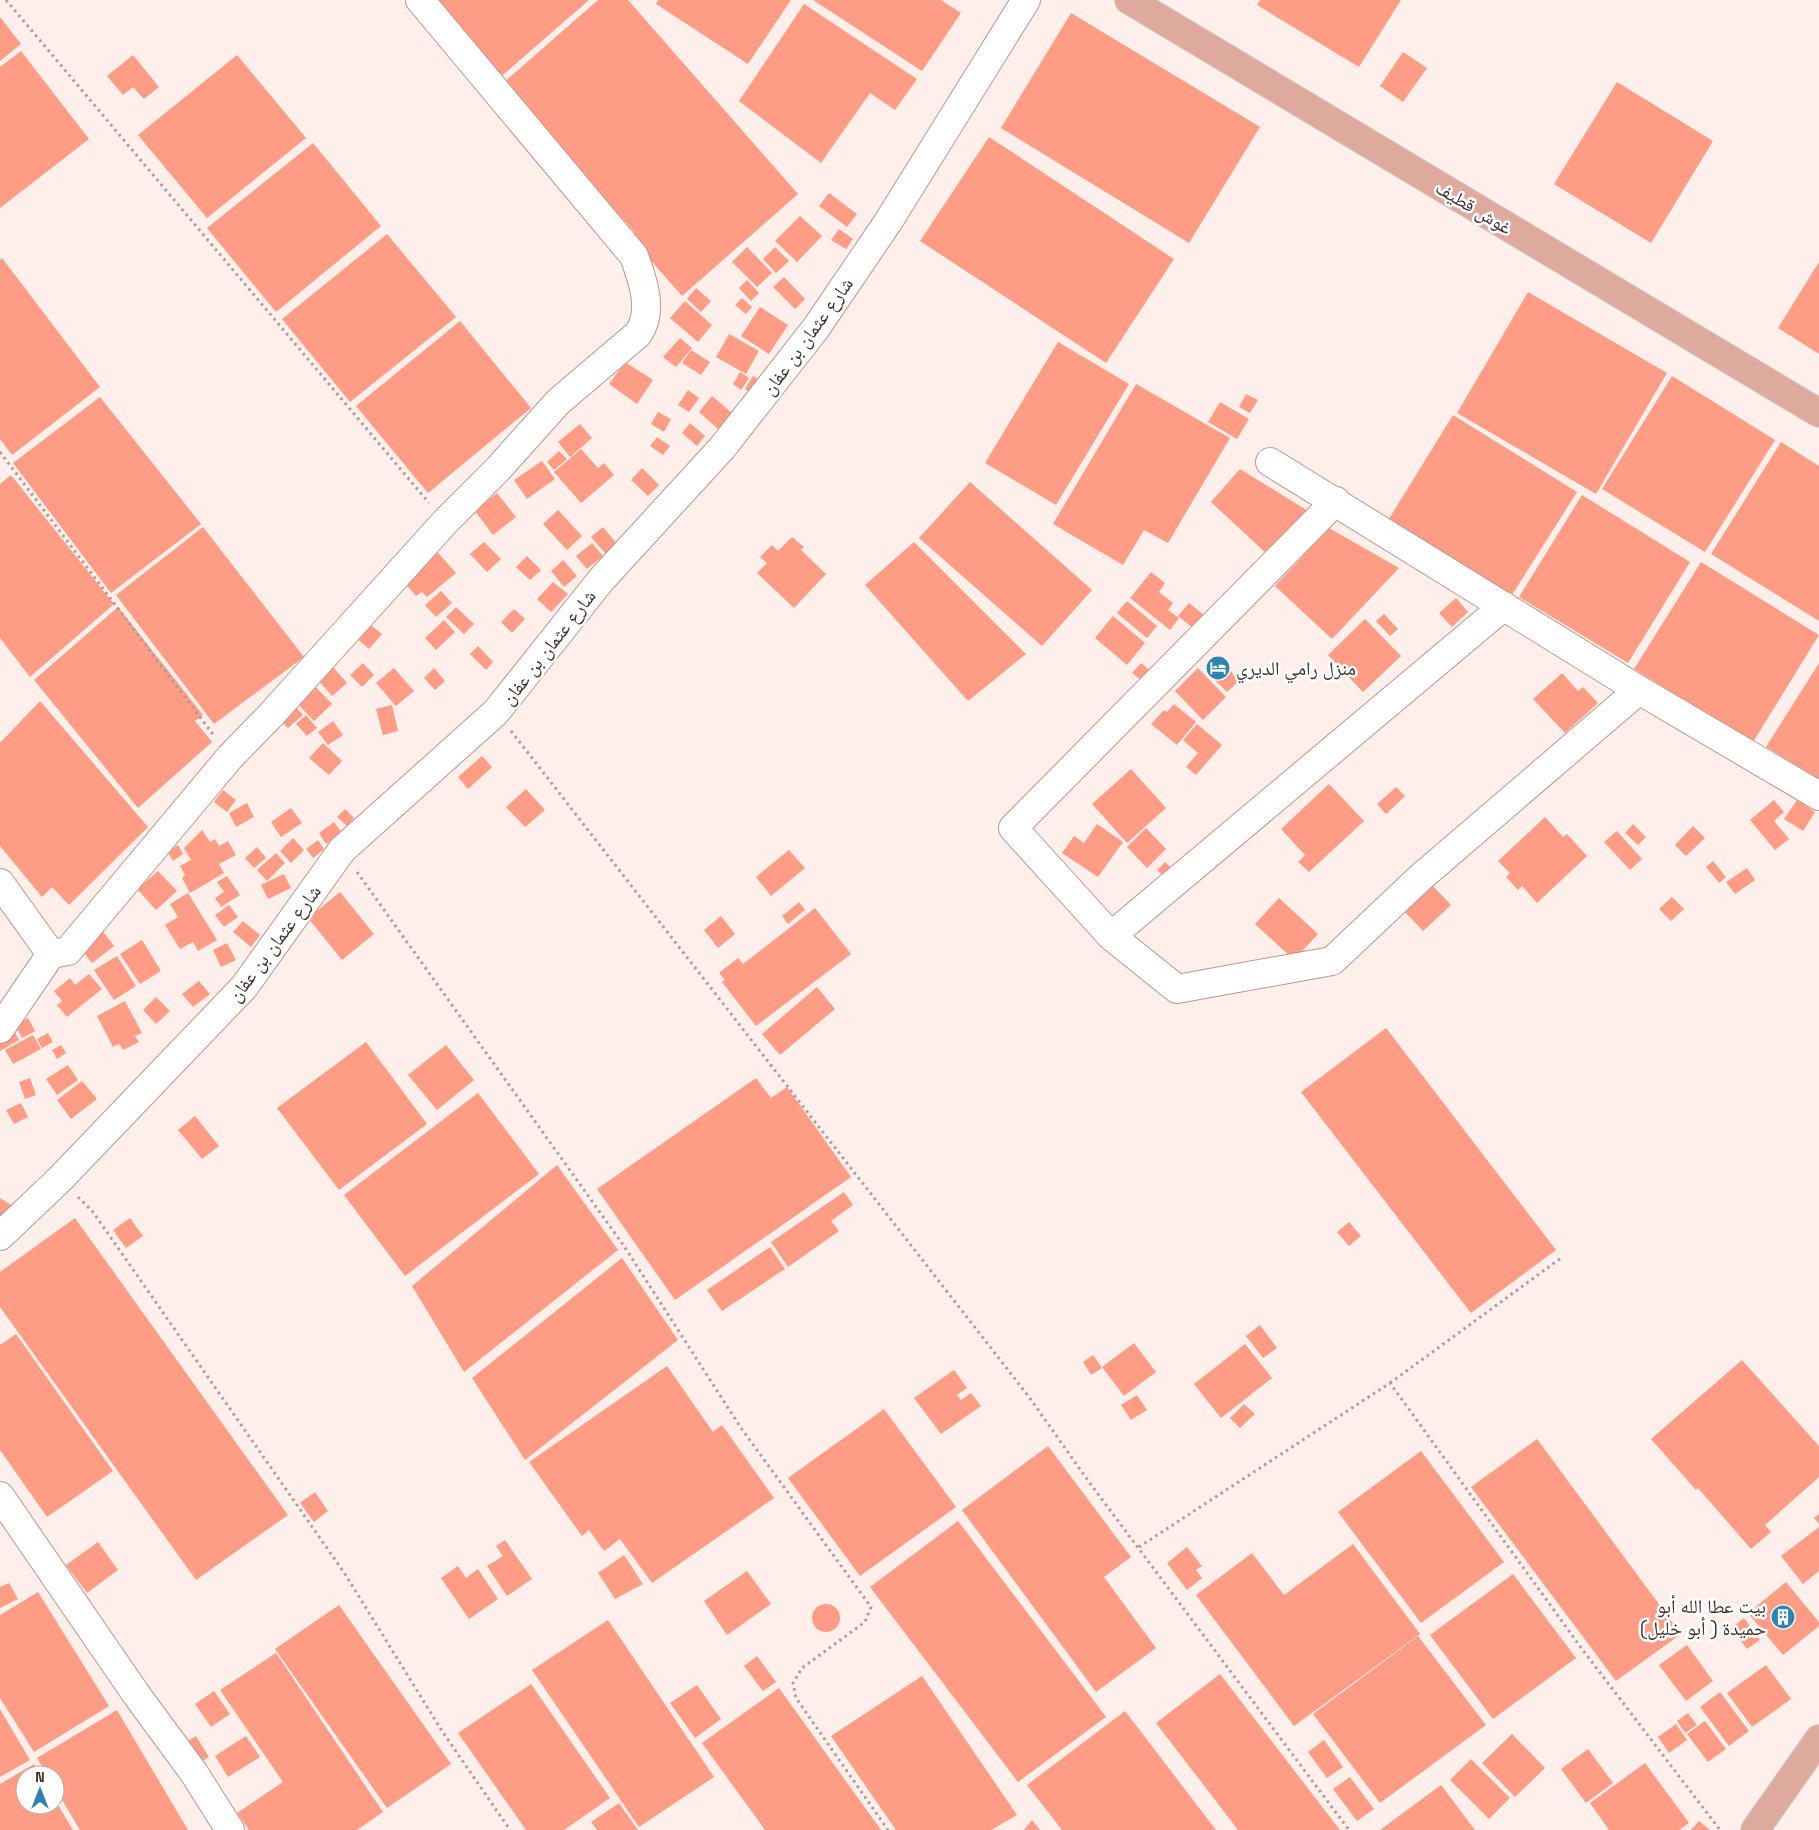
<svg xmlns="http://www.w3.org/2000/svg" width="1819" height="1830" font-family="'Space Grotesk','Noto Naskh Arabic',sans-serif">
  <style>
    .building { fill: #fe9c86 }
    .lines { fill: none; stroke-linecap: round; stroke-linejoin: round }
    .minor-casing { stroke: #ba978f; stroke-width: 30 }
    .major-casing { stroke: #d4d1d0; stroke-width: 30 }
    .path { stroke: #ab9c99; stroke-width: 3; stroke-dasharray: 2.5 4; stroke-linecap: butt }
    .minor { stroke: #fff; stroke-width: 28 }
    .major { stroke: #deaa9e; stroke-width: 28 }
    .labels { text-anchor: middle; stroke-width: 5; stroke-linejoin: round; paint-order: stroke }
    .street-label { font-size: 19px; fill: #3d2e2b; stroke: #fff }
    .poi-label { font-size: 19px; fill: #3d2e2b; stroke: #fff; text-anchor: start }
  </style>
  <rect width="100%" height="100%" fill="#feefeb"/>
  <path class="building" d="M 427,0 L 589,0 L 497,80 Z
    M 598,0 L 628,0 L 798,194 L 682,296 L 630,237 L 635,233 L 503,83 Z
    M 658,0 L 791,0 L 748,64 L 656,4 Z
    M 813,0 L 941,0 L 961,13 L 922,71 Z
    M 1260,0 L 1401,0 L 1359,67 L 1257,5 Z
    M 804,4 L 917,79 L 895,110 L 870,93 L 821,163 L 739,101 Z
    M 1071,13 L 1260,127 L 1189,243 L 1001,128 Z
    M 0,17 L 21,44 L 0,61 Z
    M 21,51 L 89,139 L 0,208 L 0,67 Z
    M 1403,52 L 1427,68 L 1403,102 L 1380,86 Z
    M 133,55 L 159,87 L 144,99 L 133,87 L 123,95 L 107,76 Z
    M 237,55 L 306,138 L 207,218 L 138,135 Z
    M 1617,82 L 1713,141 L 1651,243 L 1554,184 Z
    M 989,137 L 1174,259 L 1106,363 L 920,241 Z
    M 313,143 L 381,226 L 276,312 L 207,228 Z
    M 829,193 L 857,214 L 847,227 L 819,206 Z
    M 800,216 L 822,236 L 797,262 L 775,241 Z
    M 839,229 L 853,239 L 846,249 L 831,240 Z
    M 387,234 L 456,317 L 350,402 L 282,319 Z
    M 747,247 L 772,273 L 757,287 L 732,262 Z
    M 775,247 L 789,261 L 776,273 L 763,259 Z
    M 2,258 L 100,387 L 12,455 L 0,439 L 0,260 Z
    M 1819,262 L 1819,354 L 1778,328 Z
    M 784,277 L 805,299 L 795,309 L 773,287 Z
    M 747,280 L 759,293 L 751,301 L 739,288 Z
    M 696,288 L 711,301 L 701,312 L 687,299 Z
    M 1528,292 L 1667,373 L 1596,494 L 1457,413 Z
    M 742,298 L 752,307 L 746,314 L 735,305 Z
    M 685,301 L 712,325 L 698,342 L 670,318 Z
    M 760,307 L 788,325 L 769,354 L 741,336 Z
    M 460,321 L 531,408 L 428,493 L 356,406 Z
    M 729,334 L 759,351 L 746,374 L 716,357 Z
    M 680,338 L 692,348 L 676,367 L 663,357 Z
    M 1058,342 L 1129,384 L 1056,505 L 985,463 Z
    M 691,350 L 710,362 L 701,375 L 682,363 Z
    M 625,362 L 653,380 L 637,404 L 609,384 Z
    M 740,372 L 749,378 L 741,390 L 733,384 Z
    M 753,376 L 763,382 L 754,395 L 745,389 Z
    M 1672,376 L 1775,440 L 1705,552 L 1602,489 Z
    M 1136,384 L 1230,438 L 1168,543 L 1144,530 L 1123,565 L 1053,524 Z
    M 688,390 L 699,398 L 689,412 L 678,405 Z
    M 1246,394 L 1258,400 L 1250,413 L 1239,407 Z
    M 712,396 L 732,413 L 718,429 L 699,412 Z
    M 100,397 L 201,524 L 111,593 L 13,463 Z
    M 1220,402 L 1249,419 L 1237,439 L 1208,422 Z
    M 658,412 L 671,419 L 664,432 L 651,424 Z
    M 1453,415 L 1577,492 L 1510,598 L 1387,522 Z
    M 690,423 L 705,436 L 697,446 L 682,433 Z
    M 580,424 L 592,438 L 570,457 L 558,442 Z
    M 657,437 L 670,446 L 663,455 L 650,446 Z
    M 1781,442 L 1819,466 L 1819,621 L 1711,554 Z
    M 581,449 L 598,468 L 604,463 L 614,475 L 581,503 L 554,472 Z
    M 559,451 L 567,459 L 554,470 L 547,462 Z
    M 542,461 L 555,479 L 527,499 L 514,480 Z
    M 642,468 L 659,485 L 648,496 L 631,480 Z
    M 1240,469 L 1308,511 L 1267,554 L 1211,502 Z
    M 11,475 L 114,604 L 30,677 L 0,638 L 0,484 Z
    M 970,482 L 1092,590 L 1042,646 L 919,538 Z
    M 497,493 L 516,517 L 493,535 L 475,511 Z
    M 1582,495 L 1690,562 L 1628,663 L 1519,597 Z
    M 558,510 L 582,536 L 567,550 L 543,524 Z
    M 203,527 L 304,657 L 214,724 L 116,595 Z
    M 603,527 L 617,544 L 606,554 L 591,537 Z
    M 1329,528 L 1399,568 L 1332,639 L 1275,586 Z
    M 792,537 L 804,547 L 801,550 L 826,574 L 794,608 L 757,573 L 767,563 L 760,557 L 772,545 L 778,551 Z
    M 484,542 L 501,559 L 487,572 L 470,554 Z
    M 914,542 L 1026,654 L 968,701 L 865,585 Z
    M 592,543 L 603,556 L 587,569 L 576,556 Z
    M 433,547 L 456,573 L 427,597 L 422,592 L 416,596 L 401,579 Z
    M 527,556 L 541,570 L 530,580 L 516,567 Z
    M 563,560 L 577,576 L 564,587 L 551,571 Z
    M 1701,562 L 1819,635 L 1753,742 L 1634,669 Z
    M 1151,572 L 1165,583 L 1159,592 L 1173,603 L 1168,610 L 1179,618 L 1170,630 L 1130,598 Z
    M 553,582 L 568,594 L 551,612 L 537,599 Z
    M 441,591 L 452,603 L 436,617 L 425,605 Z
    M 1456,598 L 1468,612 L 1452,627 L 1439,613 Z
    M 1127,601 L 1157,626 L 1147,638 L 1117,613 Z
    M 1189,603 L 1210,620 L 1199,633 L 1178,616 Z
    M 118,607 L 203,715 L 195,721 L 212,742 L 138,808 L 34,680 Z
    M 456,607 L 474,624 L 464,634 L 446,617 Z
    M 514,609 L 525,619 L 512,633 L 501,622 Z
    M 1384,614 L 1398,629 L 1390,636 L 1376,621 Z
    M 1113,616 L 1145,643 L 1127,665 L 1095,638 Z
    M 1365,619 L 1401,656 L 1363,692 L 1328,655 Z
    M 444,620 L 455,632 L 436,650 L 425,638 Z
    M 367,622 L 382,634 L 369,649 L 354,636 Z
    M 478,646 L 493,662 L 486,670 L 470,654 Z
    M 363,663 L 374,675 L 362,687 L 350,675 Z
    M 1141,663 L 1158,677 L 1150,687 L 1132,673 Z
    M 1819,663 L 1819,779 L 1766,747 Z
    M 1225,665 L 1239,681 L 1227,692 L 1212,677 Z
    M 333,667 L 347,683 L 332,696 L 318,680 Z
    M 394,668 L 414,691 L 396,706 L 376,683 Z
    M 434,668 L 445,681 L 435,690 L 424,678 Z
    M 1198,668 L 1226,697 L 1203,720 L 1175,691 Z
    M 1562,673 L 1578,691 L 1583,687 L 1598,703 L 1565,733 L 1533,699 Z
    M 313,684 L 332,704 L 314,721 L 295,701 Z
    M 40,701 L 148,827 L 69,905 L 52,887 L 42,897 L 0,846 L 0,743 Z
    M 293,704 L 303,715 L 288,728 L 278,717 Z
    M 1174,704 L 1196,722 L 1177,745 L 1151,724 L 1164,710 L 1167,712 Z
    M 392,705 L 398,731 L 383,735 L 376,709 Z
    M 306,715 L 317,728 L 307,736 L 296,724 Z
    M 333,721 L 343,735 L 328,745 L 318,732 Z
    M 1197,724 L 1222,745 L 1196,775 L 1186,767 L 1198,753 L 1183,740 Z
    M 323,743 L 342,761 L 329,775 L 309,758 Z
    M 482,756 L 492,767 L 468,789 L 458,777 Z
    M 1131,769 L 1166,808 L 1127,843 L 1092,804 Z
    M 1329,784 L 1364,821 L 1309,872 L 1298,862 L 1305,855 L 1281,829 Z
    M 1396,787 L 1405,796 L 1386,814 L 1377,804 Z
    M 526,789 L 545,810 L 525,827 L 506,807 Z
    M 223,790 L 236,800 L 227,812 L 214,802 Z
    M 1774,800 L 1784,812 L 1774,821 L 1789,839 L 1775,850 L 1750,820 Z
    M 1797,800 L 1815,812 L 1803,831 L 1784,819 Z
    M 247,803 L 254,817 L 236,827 L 229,813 Z
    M 291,808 L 302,823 L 281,837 L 271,822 Z
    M 345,809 L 354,818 L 347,826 L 337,817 Z
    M 1545,817 L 1563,837 L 1567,834 L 1587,856 L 1537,903 L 1522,886 L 1518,890 L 1506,877 L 1510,873 L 1498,861 Z
    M 334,822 L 342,833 L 326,844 L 319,833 Z
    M 1097,824 L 1123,842 L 1098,877 L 1062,853 L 1074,836 L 1084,843 Z
    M 1633,824 L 1646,837 L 1638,845 L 1625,833 Z
    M 1693,826 L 1705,838 L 1686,856 L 1675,845 Z
    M 1146,828 L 1166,849 L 1147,868 L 1127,847 Z
    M 202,830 L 210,842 L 215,839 L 219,846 L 228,841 L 236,855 L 219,864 L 224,873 L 190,893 L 182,878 L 185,875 L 180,866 L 191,860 L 184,848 Z
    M 1617,831 L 1642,859 L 1630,870 L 1604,842 Z
    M 293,838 L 304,850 L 291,863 L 280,851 Z
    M 318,840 L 324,849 L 313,858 L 306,849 Z
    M 178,845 L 183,854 L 173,861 L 168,852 Z
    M 257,847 L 266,858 L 254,868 L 245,858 Z
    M 789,850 L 805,868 L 771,896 L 756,877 Z
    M 276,853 L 285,863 L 267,881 L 257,870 Z
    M 1713,861 L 1726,877 L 1719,883 L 1706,867 Z
    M 1165,862 L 1176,872 L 1169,880 L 1157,870 Z
    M 1747,868 L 1755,880 L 1735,894 L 1726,882 Z
    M 158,871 L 177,891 L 156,910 L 137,889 Z
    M 284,874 L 291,888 L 268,899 L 261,885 Z
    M 227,876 L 240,895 L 221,907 L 215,898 L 224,892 L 217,882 Z
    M 1431,884 L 1451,905 L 1423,931 L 1403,910 Z
    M 340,892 L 374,934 L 342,960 L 308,918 Z
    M 188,893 L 217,940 L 198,951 L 193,942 L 180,949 L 165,925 L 178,917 L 170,904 Z
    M 1672,897 L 1684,909 L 1671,921 L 1659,909 Z
    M 1279,898 L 1318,934 L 1294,960 L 1255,924 Z
    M 799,902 L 805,910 L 788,924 L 782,916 Z
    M 229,905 L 238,917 L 224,927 L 215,915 Z
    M 815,908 L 851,954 L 756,1026 L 722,982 L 725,980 L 719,973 L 738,958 L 743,964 Z
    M 721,916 L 735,934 L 718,948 L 704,930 Z
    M 243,921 L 260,935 L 251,947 L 233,932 Z
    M 102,930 L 114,946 L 92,963 L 80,948 Z
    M 142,940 L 161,971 L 140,984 L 120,954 Z
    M 227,943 L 236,960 L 221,967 L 213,950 Z
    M 117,956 L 136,986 L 114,1000 L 94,970 Z
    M 89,974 L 102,989 L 67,1017 L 57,1005 L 62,1001 L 54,991 L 70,978 L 75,985 Z
    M 199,981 L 210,994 L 193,1007 L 182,994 Z
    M 817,987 L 835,1009 L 780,1055 L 762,1034 Z
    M 156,997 L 170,1011 L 156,1024 L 143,1010 Z
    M 125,1001 L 142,1033 L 135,1036 L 139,1042 L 123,1050 L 119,1044 L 113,1047 L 97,1016 Z
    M 28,1018 L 35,1031 L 22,1038 L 15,1025 Z
    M 1386,1028 L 1556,1250 L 1471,1313 L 1301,1092 Z
    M 13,1029 L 19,1040 L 0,1051 L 0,1037 Z
    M 48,1033 L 53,1042 L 42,1048 L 37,1039 Z
    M 33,1035 L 41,1049 L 13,1064 L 5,1050 Z
    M 366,1042 L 427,1124 L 339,1190 L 277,1108 Z
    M 61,1045 L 66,1053 L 57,1059 L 52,1050 Z
    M 446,1045 L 474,1080 L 437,1110 L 408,1075 Z
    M 68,1065 L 78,1080 L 57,1095 L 46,1079 Z
    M 30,1078 L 36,1095 L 25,1099 L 19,1082 Z
    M 756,1078 L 771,1098 L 787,1087 L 851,1177 L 675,1300 L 597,1189 Z
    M 82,1081 L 97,1099 L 71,1119 L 57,1100 Z
    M 478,1093 L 539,1174 L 405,1276 L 344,1195 Z
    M 21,1103 L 28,1117 L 14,1124 L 6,1110 Z
    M 195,1116 L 219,1146 L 202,1159 L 178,1130 Z
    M 557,1165 L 618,1250 L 464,1372 L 412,1286 Z
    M 844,1192 L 853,1205 L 831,1221 L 839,1231 L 788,1267 L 771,1242 Z
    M 0,1198 L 11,1205 L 2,1221 L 0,1220 Z
    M 75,1218 L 288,1515 L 196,1580 L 0,1307 L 0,1272 Z
    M 130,1218 L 143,1236 L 126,1248 L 113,1230 Z
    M 1349,1222 L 1361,1236 L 1349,1246 L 1337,1232 Z
    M 770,1247 L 785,1269 L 722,1311 L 707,1290 Z
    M 622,1258 L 678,1340 L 525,1460 L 472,1378 Z
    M 1260,1325 L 1277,1348 L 1263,1358 L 1246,1336 Z
    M 16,1334 L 113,1471 L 47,1517 L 0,1450 L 0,1345 Z
    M 1134,1343 L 1156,1372 L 1124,1396 L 1102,1367 Z
    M 1245,1344 L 1272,1378 L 1221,1418 L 1194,1384 Z
    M 1093,1355 L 1102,1368 L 1091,1375 L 1083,1362 Z
    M 1742,1360 L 1819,1446 L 1819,1477 L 1765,1525 L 1771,1532 L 1751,1549 L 1698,1488 L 1696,1490 L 1651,1439 Z
    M 667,1366 L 713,1432 L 722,1425 L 774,1498 L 652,1583 L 620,1539 L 604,1551 L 589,1530 L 582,1536 L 529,1462 Z
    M 954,1370 L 967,1388 L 957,1395 L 961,1400 L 971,1393 L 981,1406 L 941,1434 L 914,1398 Z
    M 1137,1395 L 1147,1410 L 1131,1420 L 1121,1405 Z
    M 1244,1404 L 1255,1414 L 1240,1428 L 1230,1418 Z
    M 884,1409 L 956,1507 L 860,1576 L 788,1478 Z
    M 1537,1439 L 1681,1634 L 1616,1681 L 1471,1487 Z
    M 1048,1446 L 1131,1557 L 1104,1577 L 1156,1648 L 1096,1692 L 962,1510 Z
    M 1421,1451 L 1504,1562 L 1421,1623 L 1338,1512 Z
    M 315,1492 L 328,1511 L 314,1522 L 300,1503 Z
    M 1819,1514 L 1819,1524 L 1814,1518 Z
    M 958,1521 L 1106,1717 L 1018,1782 L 870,1587 Z
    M 1819,1527 L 1819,1571 L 1803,1584 L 1781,1556 Z
    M 505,1540 L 532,1579 L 507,1596 L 487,1566 L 503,1556 L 496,1546 Z
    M 98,1542 L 118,1570 L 87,1593 L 66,1565 Z
    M 1353,1544 L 1420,1634 L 1294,1726 L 1196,1595 L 1252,1553 L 1284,1595 Z
    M 1187,1547 L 1202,1566 L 1196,1570 L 1202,1578 L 1187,1590 L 1167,1563 Z
    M 624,1555 L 643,1584 L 615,1599 L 598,1573 Z
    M 458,1566 L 466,1578 L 478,1569 L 498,1599 L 469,1619 L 441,1578 Z
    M 747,1571 L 771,1604 L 727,1635 L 704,1601 Z
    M 1513,1574 L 1576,1658 L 1493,1719 L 1430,1635 Z
    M 1786,1582 L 1819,1622 L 1819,1626 L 1783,1655 L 1748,1613 Z
    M 9,1583 L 18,1599 L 0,1608 L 0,1587 Z
    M 38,1592 L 109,1706 L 34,1752 L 0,1698 L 0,1615 Z
    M812 1618a14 14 0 1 1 28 0a14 14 0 1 1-28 0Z
    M 339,1605 L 451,1764 L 387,1808 L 275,1649 Z
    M 1744,1618 L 1760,1640 L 1747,1649 L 1731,1628 Z
    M 608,1620 L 714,1777 L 639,1827 L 532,1670 Z
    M 1418,1636 L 1486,1725 L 1380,1803 L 1313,1714 Z
    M 1687,1645 L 1713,1681 L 1686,1701 L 1659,1665 Z
    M 276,1653 L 383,1812 L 357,1830 L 249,1830 L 237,1813 L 283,1782 L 220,1690 Z
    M 757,1656 L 776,1682 L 763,1691 L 744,1666 Z
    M 1766,1665 L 1791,1699 L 1752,1727 L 1727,1693 Z
    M 1220,1674 L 1340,1830 L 1238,1830 L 1156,1723 Z
    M 922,1676 L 1017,1815 L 991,1830 L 896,1830 L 831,1736 Z
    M 531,1684 L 610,1798 L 564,1830 L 526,1830 L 458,1733 Z
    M 697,1685 L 721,1719 L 695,1738 L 670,1703 Z
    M 779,1688 L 881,1830 L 765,1830 L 702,1743 Z
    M 214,1691 L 230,1714 L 211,1727 L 195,1704 Z
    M 1720,1692 L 1749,1731 L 1729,1746 L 1700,1707 Z
    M 0,1709 L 30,1760 L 0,1777 Z
    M 117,1710 L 188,1830 L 80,1830 L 55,1788 L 55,1775 L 47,1775 L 37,1758 Z
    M 1125,1711 L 1216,1830 L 1062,1830 L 1027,1785 Z
    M 1688,1713 L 1697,1725 L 1685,1733 L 1677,1721 Z
    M 1705,1721 L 1726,1749 L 1708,1762 L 1687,1734 Z
    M 1676,1724 L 1687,1740 L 1669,1753 L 1658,1737 Z
    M 1512,1734 L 1545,1768 L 1515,1797 L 1482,1763 Z
    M 196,1736 L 209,1757 L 199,1763 L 186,1742 Z
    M 246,1736 L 260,1757 L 228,1777 L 215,1756 Z
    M 1324,1740 L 1343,1767 L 1327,1778 L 1308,1752 Z
    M 1588,1749 L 1613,1783 L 1586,1803 L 1561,1769 Z
    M 1471,1759 L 1510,1798 L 1489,1819 L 1450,1780 Z
    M 1645,1763 L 1689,1823 L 1679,1830 L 1609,1830 L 1590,1803 Z
    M 34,1764 L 40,1775 L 25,1775 L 25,1805 L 55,1805 L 55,1800 L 73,1830 L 0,1830 L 0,1784 Z
    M 1350,1777 L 1374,1809 L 1357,1821 L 1333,1789 Z
    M 1441,1785 L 1475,1830 L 1380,1830 Z
    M 619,1803 L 638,1830 L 597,1830 L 591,1822 Z
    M 1032,1820 L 1040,1830 L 1024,1830 Z
    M 1699,1821 L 1710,1830 L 1691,1830 Z"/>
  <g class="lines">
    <defs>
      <path id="minor" d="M 1270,462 L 1639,690 L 1819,796
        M 1336,501 L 1013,828 L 1111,936 L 1177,989 L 1332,961 L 1421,877 L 1639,690
        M 0,883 L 51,954
        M 1111,936 L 1504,606
        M 0,1029 L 51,954 L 68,951 L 230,757 L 270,716 L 445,522 L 498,469 L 558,402 L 638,334 C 654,311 643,281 634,256 L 420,0
        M 0,1236 L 60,1179 L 244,987 L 342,850 L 496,712 L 601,580 L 722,448 L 816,328 L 888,222 L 1026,0
        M 0,1496 L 136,1694 L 194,1773 L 230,1830"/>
      <path id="major" d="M 1129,0 L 1819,413
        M 1755,1830 L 1819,1739"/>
    </defs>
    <use href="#minor" class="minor-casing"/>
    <use href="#major" class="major-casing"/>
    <path class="path" d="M 6,0 L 429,503
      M 0,452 L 215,737
      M 511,731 L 1029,1397 L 1089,1482 L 1349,1830
      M 357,872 L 624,1246 L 741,1428 L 871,1607 L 865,1622 L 802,1668 L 793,1683 L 796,1698 L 888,1830
      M 78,1197 L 93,1212 L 345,1574 L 442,1731 L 510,1830
      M 1390,1383 L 1561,1258
      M 1139,1547 L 1390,1383 L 1582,1649 L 1720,1830"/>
    <use href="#minor" class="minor"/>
    <use href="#major" class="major"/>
  </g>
  <defs>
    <symbol id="hotel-disc" viewBox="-11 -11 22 22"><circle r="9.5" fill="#2d83b2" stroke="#fff"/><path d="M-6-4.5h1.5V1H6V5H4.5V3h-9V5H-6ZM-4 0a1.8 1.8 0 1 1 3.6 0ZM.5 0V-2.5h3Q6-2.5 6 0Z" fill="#fff"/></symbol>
    <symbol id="building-disc" viewBox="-11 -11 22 22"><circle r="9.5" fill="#2d83b2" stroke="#fff"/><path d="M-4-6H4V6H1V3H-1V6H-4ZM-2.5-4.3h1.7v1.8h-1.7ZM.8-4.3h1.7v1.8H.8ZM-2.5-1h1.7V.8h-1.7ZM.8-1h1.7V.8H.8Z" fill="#fff"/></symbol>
  </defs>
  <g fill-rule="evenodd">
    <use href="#hotel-disc" x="1204" y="654" width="28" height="28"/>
    <use href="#building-disc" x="1769" y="1603" width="28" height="28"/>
  </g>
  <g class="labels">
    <g class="street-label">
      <text transform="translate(1474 207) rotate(31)" y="7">غوش قطيف</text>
      <text transform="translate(807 336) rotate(-54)" y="7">شارع عثمان بن عفان</text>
      <text transform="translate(548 647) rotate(-52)" y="7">شارع عثمان بن عفان</text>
      <text transform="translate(274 943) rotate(-53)" y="7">شارع عثمان بن عفان</text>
    </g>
    <g class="poi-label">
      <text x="1236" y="675">منزل رامي الديري</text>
      <text x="1766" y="1613" text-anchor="end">بيت عطا الله أبو<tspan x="1766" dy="22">حميدة ( أبو خليل)</tspan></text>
    </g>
  </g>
  <g transform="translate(40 1790)"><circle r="24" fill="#ffffff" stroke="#b1abaa"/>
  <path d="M0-4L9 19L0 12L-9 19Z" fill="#2d83b2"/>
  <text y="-8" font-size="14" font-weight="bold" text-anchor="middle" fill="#3d2e2b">N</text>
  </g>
</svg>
